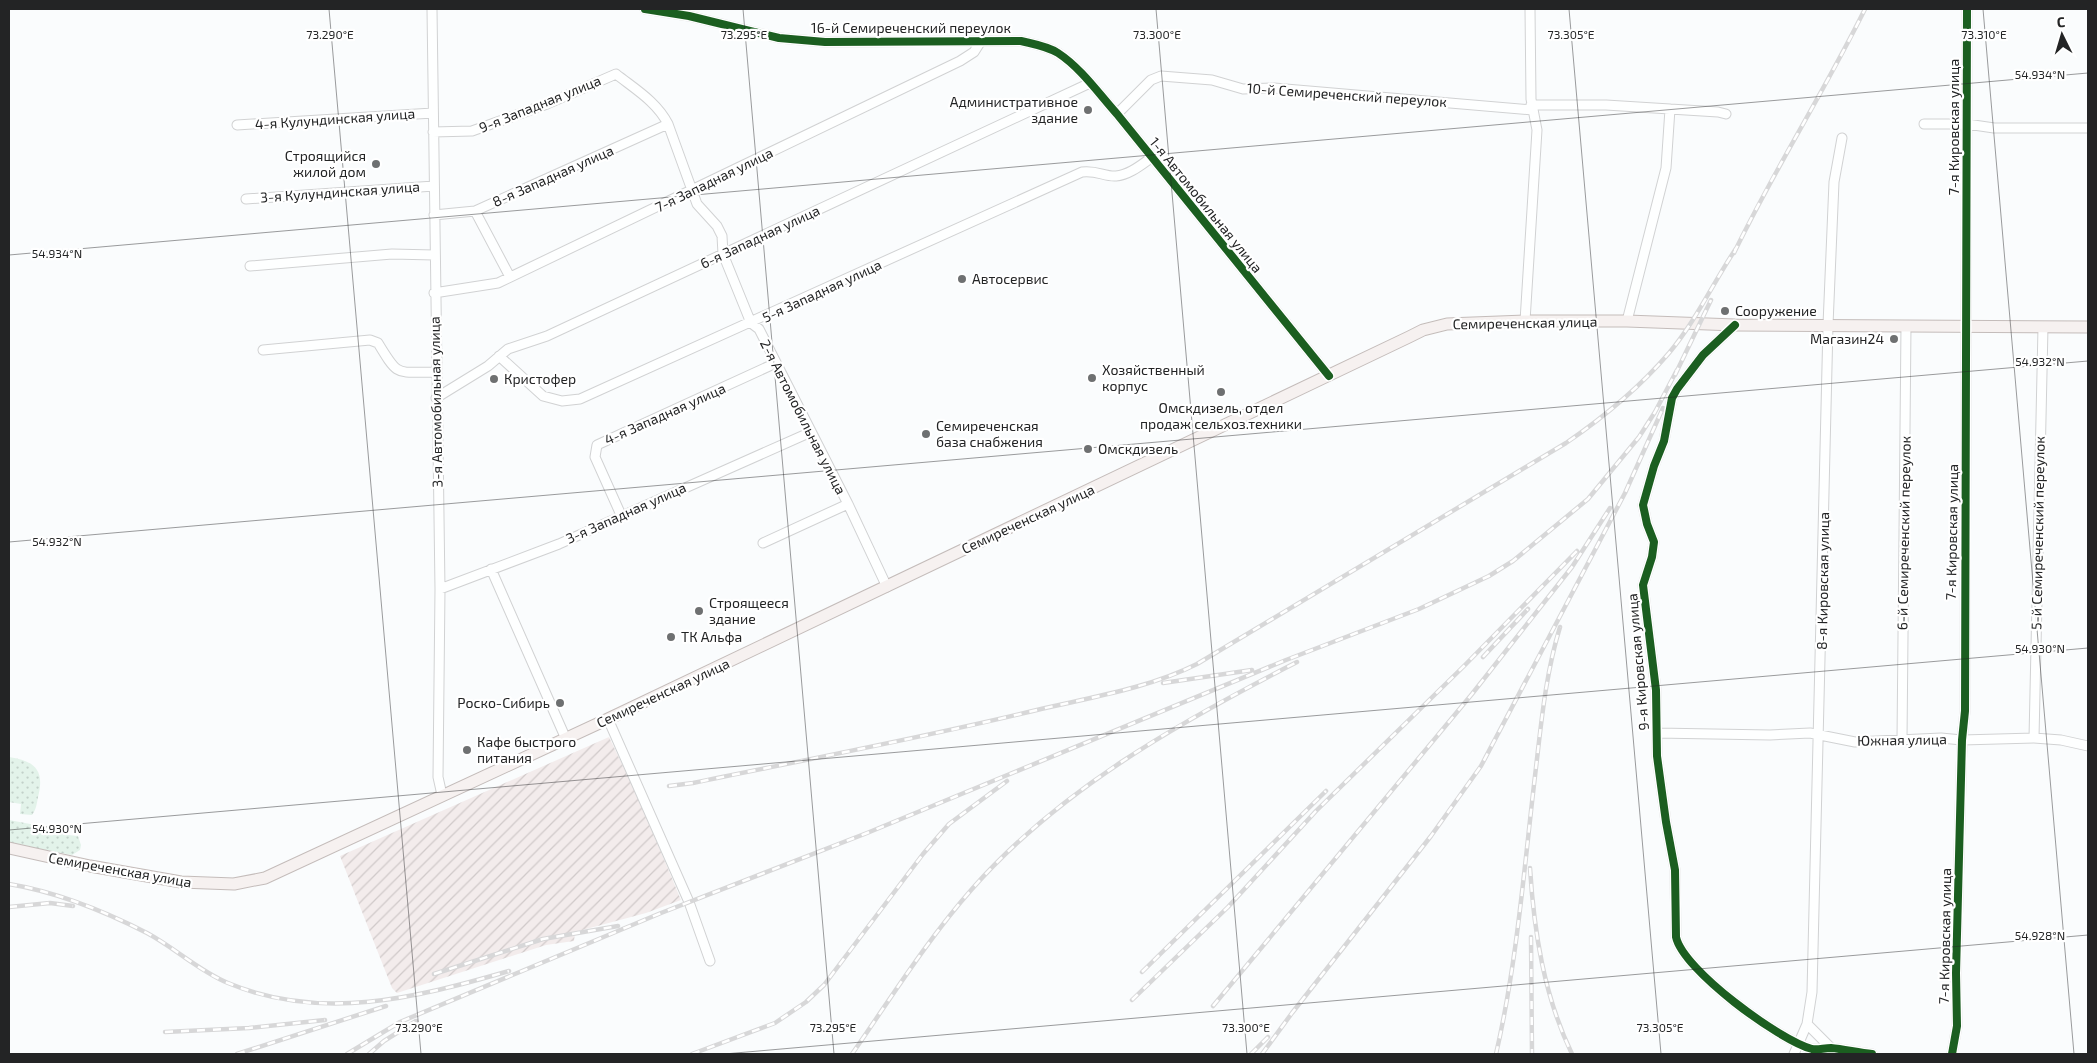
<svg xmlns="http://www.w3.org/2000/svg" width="2097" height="1063" font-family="'Exo 2',sans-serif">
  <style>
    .industrial { fill: url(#industrial-furrows) }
    .green { fill: url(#green-dots) }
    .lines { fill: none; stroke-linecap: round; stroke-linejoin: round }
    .minor-casing { stroke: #d1d2d3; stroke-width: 11 }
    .major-casing { stroke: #c4bcba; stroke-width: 13 }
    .minor { stroke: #feffff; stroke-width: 9 }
    .major { stroke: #f6f1f0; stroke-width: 11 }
    .rail-casing { stroke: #d7d7d8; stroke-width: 4.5 }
    .rail { stroke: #fff; stroke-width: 2.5; stroke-dasharray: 8; stroke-linecap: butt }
    .cycleway-casing { stroke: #fff; stroke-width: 11 }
    .cycleway { stroke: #1b5e20; stroke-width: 8 }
    .ticks { fill: none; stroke: #232425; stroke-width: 1; stroke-opacity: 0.45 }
    .poi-dot { fill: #6e7071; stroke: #fff; stroke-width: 2 }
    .labels { text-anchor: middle; stroke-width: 4.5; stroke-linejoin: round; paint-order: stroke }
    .street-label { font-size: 14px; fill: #232425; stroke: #fff }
    .poi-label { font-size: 14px; fill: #232425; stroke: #fff; text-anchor: start }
    .ticks-label { font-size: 12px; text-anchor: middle; fill: #232425; stroke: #fff; stroke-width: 4.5; stroke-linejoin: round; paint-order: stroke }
  </style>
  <defs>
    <pattern id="industrial-furrows" width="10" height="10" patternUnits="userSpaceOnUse" patternTransform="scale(1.25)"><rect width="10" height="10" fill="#f3ecec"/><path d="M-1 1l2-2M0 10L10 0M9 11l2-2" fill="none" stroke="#d0caca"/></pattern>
    <pattern id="green-dots" width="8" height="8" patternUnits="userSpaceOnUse" patternTransform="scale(1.25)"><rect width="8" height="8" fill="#e3f3ea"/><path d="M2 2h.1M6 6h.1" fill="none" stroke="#c2d0c9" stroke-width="1.8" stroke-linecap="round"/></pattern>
  </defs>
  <rect width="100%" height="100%" fill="#fafcfd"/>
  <path class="industrial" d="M 609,737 L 638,797 L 681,900 L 646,913 L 575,932 L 574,941 L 546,945 L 397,993 L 392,988 L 340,856 Z"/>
  <path class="green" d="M 9,757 C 35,761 45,770 38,797 C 37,803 36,810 32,815 L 20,814 L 21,804 L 9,802 Z
    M 9,820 L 62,830 L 68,835 L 78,836 L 81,845 L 80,850 L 72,855 L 9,843 Z"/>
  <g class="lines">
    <defs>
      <path id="minor" d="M 432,9 L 440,589 L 438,777 L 442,795
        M 645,9 L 689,16 L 779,38 L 825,42 L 1021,41 C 1033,44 1047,46 1058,53 C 1081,68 1099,94 1117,114 L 1329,376
        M 1531,105 L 1606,105 L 1718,112 L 1726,114
        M 1117,114 L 1151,80 L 1161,76 L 1212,80 L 1243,89 L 1274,88 L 1533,110
        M 1924,124 L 1967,124 L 1994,128 L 2088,128
        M 237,125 L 433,113
        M 433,132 L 472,131 L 547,104 L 616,74 C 635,89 657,102 668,124 L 697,204 L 717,226 L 722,236 L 723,254 L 751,323 L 759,329 L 848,504 L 887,587
        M 246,199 L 434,186
        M 475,211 L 510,277
        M 434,215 L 475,211 L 668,124
        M 250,266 L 392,254 L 434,255
        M 434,293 L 498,283 L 960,61 L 974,52 L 981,41
        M 1525,321 L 1537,130 L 1531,99 L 1530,9
        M 1627,321 L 1666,168 L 1670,109
        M 1735,325 L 1703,355 L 1677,389 L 1672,398 L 1664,441 L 1654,466 L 1643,505 L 1647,524 L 1654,542 L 1652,557 L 1643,585 L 1656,690 L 1657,756 L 1666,822 L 1675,870 L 1676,937 C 1683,970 1779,1040 1812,1049 C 1818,1050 1824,1048 1831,1048 C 1844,1049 1859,1053 1872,1054
        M 263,350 L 370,340 L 378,343 C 399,378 396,372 436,372
        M 499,356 L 543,396 L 562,401 L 580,399 L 1082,172 C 1097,170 1105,177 1116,176 C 1129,175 1141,165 1151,158
        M 436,398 L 488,366 L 508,349 L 547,336 L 1090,83
        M 621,515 L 595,457 L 597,445 L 776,363
        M 763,543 L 848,504
        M 491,569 L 566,739
        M 440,589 L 559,544 L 811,432
        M 608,719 L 689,902 L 710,961
        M 1657,733 L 1770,735 L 1810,733 L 1855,742 L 1941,738 L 1962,740 L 2034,738 L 2061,740 L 2088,746
        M 2034,738 L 2043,327
        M 1902,740 L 1906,326
        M 1831,1048 L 1807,1024 L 1812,992 L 1828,325 L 1834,182 L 1842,138
        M 1794,1054 L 1807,1024
        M 1952,1054 L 1957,1026 L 1956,973 L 1962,740 L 1965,711 L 1967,9"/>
      <path id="major" d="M 9,848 L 90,866 L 181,882 L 234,884 L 265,878 L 608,719 L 1409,337 L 1423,330 L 1447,324 L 1525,321 L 1627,321 L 1735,325 L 2088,327"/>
    </defs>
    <use href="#minor" class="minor-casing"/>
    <use href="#major" class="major-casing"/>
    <use href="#minor" class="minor"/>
    <use href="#major" class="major"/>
    <defs>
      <path id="rail" d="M 1734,253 C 1774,170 1824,92 1865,9
        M 1675,375 L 1711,300
        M 1483,657 L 1528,609
        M 1163,683 L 1252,670
        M 669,786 L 693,783 C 809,759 926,737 1041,709 C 1093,697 1149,688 1197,664 L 1566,443 C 1604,417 1640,387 1669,353 C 1696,321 1714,281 1737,247
        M 1530,868 C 1534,932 1544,996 1572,1054
        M 9,884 C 57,892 104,911 147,933 C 175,948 199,971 228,983 C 321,1022 416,998 509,971
        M 9,907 L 50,903 L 73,906
        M 1531,937 L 1532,1054
        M 1142,972 L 1326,791
        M 434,974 L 543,939 L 618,926
        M 1132,1000 L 1228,907 L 1316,811 L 1464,666 L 1577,551
        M 1213,1006 L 1472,694 L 1572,567 L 1610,508
        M 165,1032 L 249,1028 L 325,1020
        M 237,1054 L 386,1006
        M 347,1054 L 400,1022 L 661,913 L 867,833 L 1286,660 L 1419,609 L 1489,576 L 1513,561 L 1588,499 L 1639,437 L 1655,412 L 1677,370
        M 369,1054 L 384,1041 L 416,1021
        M 692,1054 L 775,1023 L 806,1002 L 824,985 L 923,854 L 949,824 L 1007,781
        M 852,1054 C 891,998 927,940 972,889 C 1060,789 1180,722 1297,662
        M 1251,1054 L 1268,1037
        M 1262,1054 L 1292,1013 L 1431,836 L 1481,766 L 1625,493 L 1663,408
        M 1496,1054 C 1517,963 1524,869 1535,776 C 1541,726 1545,676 1560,627"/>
    </defs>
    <use href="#rail" class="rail-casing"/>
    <use href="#rail" class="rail"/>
    <defs>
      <path id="cycleway" d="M 645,9 L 689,16 L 779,38 L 825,42 L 1021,41 C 1033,44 1047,46 1058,53 C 1081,68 1099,94 1117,114 L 1329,376
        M 1735,325 L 1703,355 L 1677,389 L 1672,398 L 1664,441 L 1654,466 L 1643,505 L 1647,524 L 1654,542 L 1652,557 L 1643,585 L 1656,690 L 1657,756 L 1666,822 L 1675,870 L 1676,937 C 1683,970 1779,1040 1812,1049 C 1818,1050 1824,1048 1831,1048 C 1844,1049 1859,1053 1872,1054
        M 1952,1054 L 1957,1026 L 1956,973 L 1962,740 L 1965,711 L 1967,9"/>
    </defs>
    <use href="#cycleway" class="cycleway-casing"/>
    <use href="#cycleway" class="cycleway"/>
  </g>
  <path class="ticks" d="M 329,9 L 421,1054M 743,9 L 834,1054M 1156,9 L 1247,1054M 1569,9 L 1661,1054M 1983,9 L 2074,1054M 9,255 L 2088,73M 9,542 L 2088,361M 9,830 L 2088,648M 724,1054 L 2088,935"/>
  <g class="poi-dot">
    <circle cx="1088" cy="110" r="5"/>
    <circle cx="376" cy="164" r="5"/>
    <circle cx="962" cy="279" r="5"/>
    <circle cx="1725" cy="311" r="5"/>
    <circle cx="1894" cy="339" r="5"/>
    <circle cx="1092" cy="378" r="5"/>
    <circle cx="494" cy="379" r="5"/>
    <circle cx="1221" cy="392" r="5"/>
    <circle cx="926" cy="434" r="5"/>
    <circle cx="1088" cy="449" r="5"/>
    <circle cx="699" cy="611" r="5"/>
    <circle cx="671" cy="637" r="5"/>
    <circle cx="560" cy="703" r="5"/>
    <circle cx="467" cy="750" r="5"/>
  </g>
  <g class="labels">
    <g class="street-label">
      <text x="911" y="33">16-й Семиреченский переулок</text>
      <text transform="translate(1347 95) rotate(4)" y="5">10-й Семиреченский переулок</text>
      <text transform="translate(540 104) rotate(-22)" y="5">9-я Западная улица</text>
      <text transform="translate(335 119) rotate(-4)" y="5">4-я Кулундинская улица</text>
      <text transform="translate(1954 127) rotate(-90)" y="5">7-я Кировская улица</text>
      <text transform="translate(553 176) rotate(-24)" y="5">8-я Западная улица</text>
      <text transform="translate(714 180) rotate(-26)" y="5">7-я Западная улица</text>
      <text transform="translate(340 192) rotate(-4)" y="5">3-я Кулундинская улица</text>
      <text transform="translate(1206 205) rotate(51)" y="5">1-я Автомобильная улица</text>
      <text transform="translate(760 237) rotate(-25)" y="5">6-я Западная улица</text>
      <text transform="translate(822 291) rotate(-25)" y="5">5-я Западная улица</text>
      <text transform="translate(1525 323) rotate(-1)" y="5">Семиреченская улица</text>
      <text transform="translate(436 402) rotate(-91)" y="5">3-я Автомобильная улица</text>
      <text transform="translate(665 414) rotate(-24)" y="5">4-я Западная улица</text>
      <text transform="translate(803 417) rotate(63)" y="5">2-я Автомобильная улица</text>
      <text transform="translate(626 513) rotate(-24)" y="5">3-я Западная улица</text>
      <text transform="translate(1028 519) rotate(-25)" y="5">Семиреченская улица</text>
      <text transform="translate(1952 532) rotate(-89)" y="5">7-я Кировская улица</text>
      <text transform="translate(1904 533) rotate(-89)" y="5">6-й Семиреченский переулок</text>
      <text transform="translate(2038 533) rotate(-89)" y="5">5-й Семиреченский переулок</text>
      <text transform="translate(1823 581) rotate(-89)" y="5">8-я Кировская улица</text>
      <text transform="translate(1638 662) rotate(-95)" y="5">9-я Кировская улица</text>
      <text transform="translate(663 693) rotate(-25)" y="5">Семиреченская улица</text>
      <text transform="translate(1902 740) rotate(-1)" y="5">Южная улица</text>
      <text transform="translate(120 870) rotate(10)" y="5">Семиреченская улица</text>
      <text transform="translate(1945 936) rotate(-89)" y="5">7-я Кировская улица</text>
    </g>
    <g class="poi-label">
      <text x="1078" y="107" text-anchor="end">Административное<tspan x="1078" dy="16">здание</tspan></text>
      <text x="366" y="161" text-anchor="end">Строящийся<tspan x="366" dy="16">жилой дом</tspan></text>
      <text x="972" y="284">Автосервис</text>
      <text x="1735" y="316">Сооружение</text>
      <text x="1884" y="344" text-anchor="end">Магазин24</text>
      <text x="1102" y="375">Хозяйственный<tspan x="1102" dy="16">корпус</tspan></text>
      <text x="504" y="384">Кристофер</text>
      <text x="1221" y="413" text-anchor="middle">Омскдизель, отдел<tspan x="1221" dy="16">продаж сельхоз.техники</tspan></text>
      <text x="936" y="431">Семиреченская<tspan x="936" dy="16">база снабжения</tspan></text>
      <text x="1098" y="454">Омскдизель</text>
      <text x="709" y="608">Строящееся<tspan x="709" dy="16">здание</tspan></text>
      <text x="681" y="642">ТК Альфа</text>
      <text x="550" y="708" text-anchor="end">Роско-Сибирь</text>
      <text x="477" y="747">Кафе быстрого<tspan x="477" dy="16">питания</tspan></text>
    </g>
  </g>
  <g class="ticks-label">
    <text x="330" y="39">73.290°E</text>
    <text x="744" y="39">73.295°E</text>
    <text x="1157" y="39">73.300°E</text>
    <text x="1571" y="39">73.305°E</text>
    <text x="1984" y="39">73.310°E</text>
    <text x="2040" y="79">54.934°N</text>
    <text x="57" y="258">54.934°N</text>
    <text x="2040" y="366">54.932°N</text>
    <text x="57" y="546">54.932°N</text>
    <text x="2040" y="653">54.930°N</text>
    <text x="57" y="833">54.930°N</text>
    <text x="2040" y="940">54.928°N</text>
    <text x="419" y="1032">73.290°E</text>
    <text x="833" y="1032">73.295°E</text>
    <text x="1246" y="1032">73.300°E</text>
    <text x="1660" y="1032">73.305°E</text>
  </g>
  <rect width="2097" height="1063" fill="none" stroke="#232425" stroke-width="20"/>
  <g transform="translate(2062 35) rotate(355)" stroke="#ffffff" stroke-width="4" paint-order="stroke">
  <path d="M0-4L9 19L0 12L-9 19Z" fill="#232425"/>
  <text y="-8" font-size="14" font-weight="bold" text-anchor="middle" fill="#232425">С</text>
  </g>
</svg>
